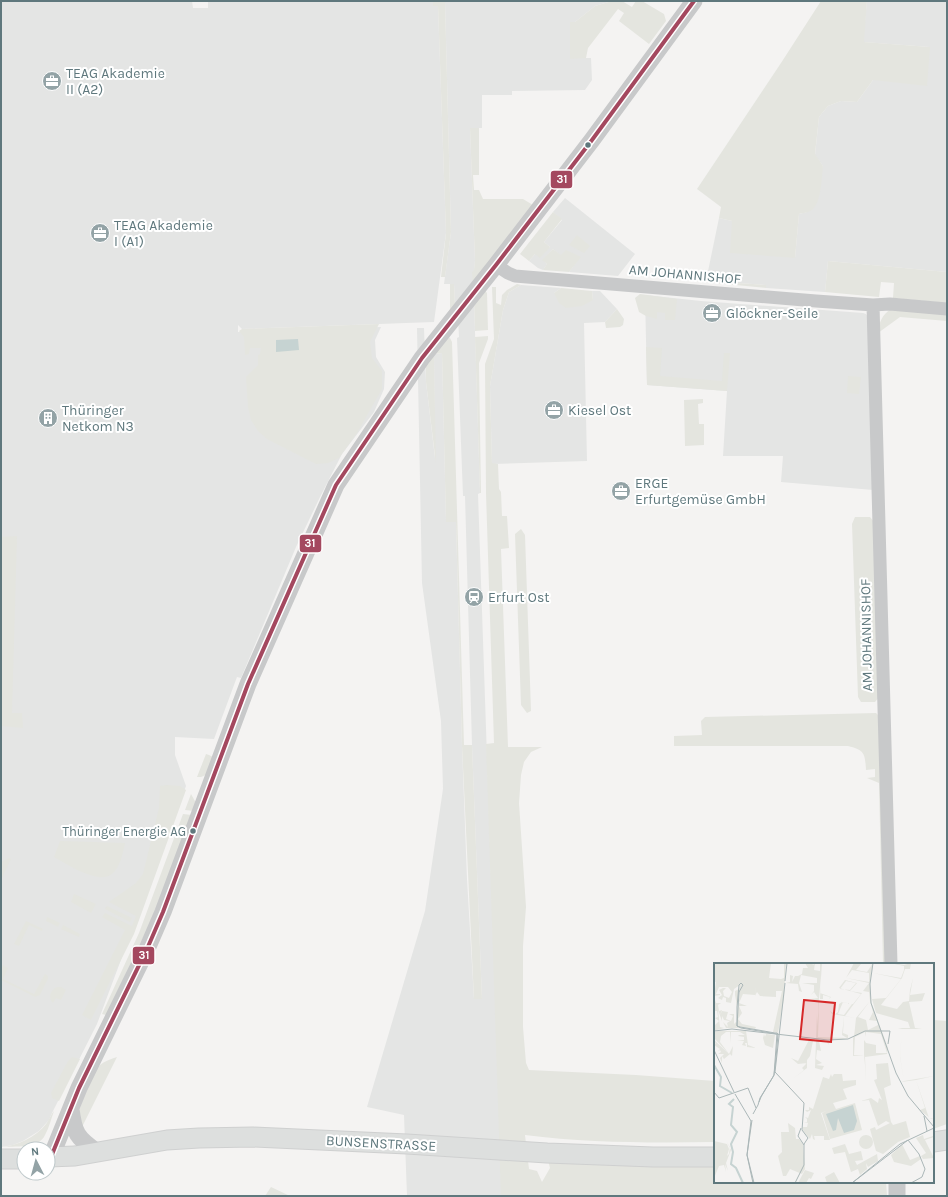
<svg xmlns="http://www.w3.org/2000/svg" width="948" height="1197" font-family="Karla,sans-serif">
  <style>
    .built { fill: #e4e5e4 }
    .green { fill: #e4e5df }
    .water { fill: #c6d3d2 }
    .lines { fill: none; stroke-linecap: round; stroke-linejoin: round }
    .secondary-casing { stroke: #cfd0d0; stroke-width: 21 }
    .minor { stroke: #c8c9ca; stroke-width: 13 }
    .tertiary { stroke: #c8c9ca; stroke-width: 17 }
    .secondary { stroke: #dddfde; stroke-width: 19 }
    .bus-1-casing { stroke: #fff; stroke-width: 7 }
    .bus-1 { stroke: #a4485f; stroke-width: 4 }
    .bus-dot { fill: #5f787d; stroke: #fff; stroke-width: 1.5 }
    .labels { text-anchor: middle; stroke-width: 4; stroke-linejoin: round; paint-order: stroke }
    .bus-label { font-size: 13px; fill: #5f787d; stroke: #fff; text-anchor: end }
    .poi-label { font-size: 14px; fill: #5f787d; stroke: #fff; text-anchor: start }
    .street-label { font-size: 14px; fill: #5f787d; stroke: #fff }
    .inset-river { fill: none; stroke: #c6d3d2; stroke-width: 2 }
    .inset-road { fill: none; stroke: #abb7b8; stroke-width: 1 }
    .view { fill: #d62828; fill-opacity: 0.15; stroke: #d62828; stroke-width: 2 }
    .inset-edge { fill: none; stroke: #5f787d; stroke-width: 2 }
    .line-badge { stroke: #fff; stroke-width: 1.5 }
    .badge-label { font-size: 11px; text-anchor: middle; font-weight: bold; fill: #fff }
  </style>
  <rect width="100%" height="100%" fill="#f4f3f2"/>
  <path class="built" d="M 1,1 L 192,1 L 193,8 L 208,8 L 208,1 L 433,1 L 433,6 L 438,6 L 446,233 L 434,322 L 242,329 L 238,325 L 238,332 L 381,327 L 375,340 L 376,357 L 385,372 L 384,389 L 374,412 L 342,454 L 321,495 L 296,547 L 241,678 L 237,677 L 214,739 L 175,737 L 175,755 L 186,786 L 97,1024 L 52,1113 L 49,1120 L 39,1131 L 23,1141 L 13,1145 L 1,1147 Z
    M 445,1 L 612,1 L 595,6 L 575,22 L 570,22 L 570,58 L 591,58 L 592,80 L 585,90 L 512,91 L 512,95 L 482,95 L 482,128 L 470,128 L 475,261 L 473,285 L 455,304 L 454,284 L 444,284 L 451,232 Z
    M 867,1 L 947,1 L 947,272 L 828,261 L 825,292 L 766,288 L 766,285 L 706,281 L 719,218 L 732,221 L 795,258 L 799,214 L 807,212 L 823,166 L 815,155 L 819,117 L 828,106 L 841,101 L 857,102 L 873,80 L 930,47 L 863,42 Z
    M 565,198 L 635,254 L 618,276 L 569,272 L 580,257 L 561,256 L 553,249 L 543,260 L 547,264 L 543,270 L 538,268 L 529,261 L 535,254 L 550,247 L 544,242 L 562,220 L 553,212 Z
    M 521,285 L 561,288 L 554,293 L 593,300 L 592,291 L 600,291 L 617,309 L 605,322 L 584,323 L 587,461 L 492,464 L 490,386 L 503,310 L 509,292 Z
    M 645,295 L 701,301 L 863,313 L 866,314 L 869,319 L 873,490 L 781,482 L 783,456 L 723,456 L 727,391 L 647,385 Z
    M 474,300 L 480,493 L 478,494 L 502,1196 L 407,1196 L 404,1115 L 367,1107 L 425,911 L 443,789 L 441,721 L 422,583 L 417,328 L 424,328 L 426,382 L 435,458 L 434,354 L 442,353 L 446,521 L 456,522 L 462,746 L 467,879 L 474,999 L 482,999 L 472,745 L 465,496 L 463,496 L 457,338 L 459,337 L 458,318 Z"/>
  <path class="green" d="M 433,1 L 445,1 L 451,232 L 445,277 L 441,277 L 446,233 L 438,6 L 433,6 Z
    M 612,1 L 622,1 L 632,7 L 636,1 L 642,1 L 664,14 L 666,21 L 649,44 L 619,21 L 624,13 L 618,9 L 588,48 L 586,58 L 570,59 L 570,22 L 575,22 L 595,6 Z
    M 821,1 L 867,1 L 864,42 L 930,47 L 927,86 L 873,80 L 857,102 L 841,101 L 828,106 L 819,117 L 815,154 L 823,166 C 822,176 821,200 814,208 C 811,212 804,213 799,214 L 795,258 L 730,253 L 732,221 L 719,218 L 721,207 L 697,189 L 781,63 Z
    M 470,128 L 479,128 L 479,175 L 473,175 L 474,190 L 479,190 L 483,199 L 523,199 L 533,205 L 473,285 L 472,272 L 474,270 L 475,261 Z
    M 553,212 L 562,219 L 544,242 L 550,247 L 540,258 L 535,254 L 529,261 L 520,254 Z
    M 577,235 L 590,246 L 584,253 L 569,245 Z
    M 553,249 L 561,255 L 566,250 L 581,257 L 569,272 L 543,270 L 547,264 L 542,260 Z
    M 828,261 L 947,272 L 947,303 L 893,298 L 894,283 L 881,282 L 879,297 L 825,292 Z
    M 706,281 L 766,285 L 766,288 L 705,282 Z
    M 450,284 L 454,284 L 455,304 L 450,311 Z
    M 517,284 L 521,285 L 509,292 L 503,310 L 490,386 L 492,463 L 498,464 L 499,489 L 501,492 L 502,516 L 507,516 L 509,548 L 501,549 L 508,747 L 542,747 L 531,752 L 524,762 L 521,775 L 519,803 L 526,907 L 523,946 L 523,1027 L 526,1063 L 529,1070 L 636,1075 L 715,1081 L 715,1142 C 652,1143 588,1143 525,1135 L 529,1169 L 537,1171 L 542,1182 L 550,1168 L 548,1160 L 715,1167 L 715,1182 L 886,1182 L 887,1196 L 678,1196 L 660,1195 L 631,1196 L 501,1196 L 486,744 L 494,743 L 486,493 L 485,364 L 494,339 L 492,287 L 496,287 L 496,303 L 501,305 L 502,295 L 507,290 Z
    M 561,288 L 592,291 L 593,300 L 582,306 L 566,308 L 559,303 L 554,293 Z
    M 484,289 L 487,293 L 488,330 L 475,331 L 474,300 Z
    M 640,294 L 677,299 L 675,320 L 665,320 L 665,313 L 657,312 L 657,319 L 646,316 L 639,312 L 635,298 Z
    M 617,309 L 624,319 L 623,325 L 620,327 L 606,328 L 605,322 Z
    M 891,309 L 947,312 L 947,321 L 900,317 L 878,333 C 879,322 882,315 891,309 Z
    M 379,324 L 370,342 L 372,358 L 382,371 L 382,389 L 357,433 L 339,458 L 328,463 L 316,464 L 267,439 L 258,431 L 251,420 L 248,407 L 246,377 L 258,365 L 258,355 L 260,354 L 261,348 L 250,348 L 249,354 L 245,355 L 244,337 L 239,331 L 242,329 Z
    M 448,336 L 450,338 L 452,342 L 464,745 L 472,745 L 482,999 L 474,999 L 462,746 L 456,522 L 446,522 L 442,353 L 434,354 L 436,464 L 426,382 L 426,365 Z
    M 488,336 L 488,339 L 479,363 L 481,493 L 480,493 L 475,337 Z
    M 646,347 L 662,348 L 660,376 L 722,381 L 724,353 L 730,353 L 727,391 L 647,385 Z
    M 848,376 L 861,377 L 859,394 L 847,393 Z
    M 703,399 L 703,403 L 698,404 L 699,424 L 704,424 L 704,445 L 685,446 L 684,400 Z
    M 855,517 L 870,517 L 874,522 L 880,696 L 875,702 L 861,702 L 858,697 L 852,524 Z
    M 521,529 L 525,535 L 531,711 L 527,713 L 521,705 L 515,534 Z
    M 17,536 L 12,713 L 22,713 L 23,728 L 1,726 L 1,537 Z
    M 876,713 L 881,718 L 887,964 L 883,964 L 879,783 L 867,778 L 875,777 L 875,769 L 866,770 C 865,754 865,750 848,746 L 674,746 L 674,736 L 702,735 L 701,721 L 705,717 Z
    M 206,754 L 209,755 L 213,757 L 206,775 L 201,777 L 197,777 Z
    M 167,785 L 180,786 L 186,790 L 134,934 L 91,1020 L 82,1015 L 125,930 L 102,917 L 105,913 L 132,926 L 136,916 L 109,902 L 136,883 L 143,874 L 159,808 L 160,786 Z
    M 191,794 L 196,803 L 194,811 L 185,810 Z
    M 183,814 L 192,815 L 156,911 L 106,1015 L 102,1014 L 139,933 Z
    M 60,841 L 125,843 C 123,852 120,868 112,874 C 98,885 67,864 54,857 Z
    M 9,858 L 11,859 L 1,880 L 1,862 Z
    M 74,894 L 96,904 L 91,913 L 71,902 Z
    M 107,906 L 132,918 L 130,922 L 105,909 Z
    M 47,917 L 60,923 L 58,927 L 46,921 Z
    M 26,921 L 43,929 L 42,931 L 29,925 L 19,946 L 14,944 Z
    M 63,925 L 80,934 L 79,937 L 61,929 Z
    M 3,965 L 8,968 L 3,979 L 34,994 L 45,974 L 48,976 L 48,979 L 40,995 L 35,997 L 1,980 L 1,969 Z
    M 58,987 L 61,987 L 66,990 L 61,1000 L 56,998 L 53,1003 C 48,998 50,989 58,987 Z
    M 933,1020 L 947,1021 L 947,1124 L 933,1129 Z
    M 72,1057 L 80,1059 L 59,1101 L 52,1098 L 51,1093 L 68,1061 Z
    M 117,1057 L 81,1129 C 80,1124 79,1119 79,1114 C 80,1104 93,1072 100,1065 C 105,1061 111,1059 117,1057 Z
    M 54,1111 C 51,1119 49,1128 45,1135 C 39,1149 14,1146 1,1147 C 17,1146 36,1137 46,1124 C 49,1120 52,1113 54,1111 Z
    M 271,1187 L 290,1196 L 265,1196 Z"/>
  <path class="water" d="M 298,339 L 299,350 L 276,352 L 276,340 Z"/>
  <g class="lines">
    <defs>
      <path id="secondary" d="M 933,1142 L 947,1140
        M 48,1157 L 75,1156 L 167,1140 L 199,1138 L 253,1137 L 407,1144 L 547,1153 L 653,1157 L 715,1157
        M 1,1159 L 24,1159"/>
    </defs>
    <use href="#secondary" class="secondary-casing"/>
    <path class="minor" d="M 496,265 L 508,273 L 515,276 L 816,301 L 873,305 L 890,304 L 947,309
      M 873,305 L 891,964"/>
    <path class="tertiary" d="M 71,1109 C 74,1133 77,1138 97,1152
      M 51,1157 L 79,1088 L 147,949 L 163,912 L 248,684 L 336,485 L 422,358 L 496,265 L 592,140 L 694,1
      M 897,1182 L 897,1196"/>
    <use href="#secondary" class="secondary"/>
    <defs>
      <path id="bus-1" d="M 51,1157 L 79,1088 L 147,949 L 163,912 L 248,684 L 336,485 L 422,358 L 496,265 L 592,140 L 694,1"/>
    </defs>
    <use href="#bus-1" class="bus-1-casing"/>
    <use href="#bus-1" class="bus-1"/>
  </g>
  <defs>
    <symbol id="office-disc" viewBox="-11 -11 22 22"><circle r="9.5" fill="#93a3a6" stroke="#fff"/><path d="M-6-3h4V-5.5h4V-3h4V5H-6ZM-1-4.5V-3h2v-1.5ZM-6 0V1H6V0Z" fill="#fff"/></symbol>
    <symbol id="building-disc" viewBox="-11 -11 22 22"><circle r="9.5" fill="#93a3a6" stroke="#fff"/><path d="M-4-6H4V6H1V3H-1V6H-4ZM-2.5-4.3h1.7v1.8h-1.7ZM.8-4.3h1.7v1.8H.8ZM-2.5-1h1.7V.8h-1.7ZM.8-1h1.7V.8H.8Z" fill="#fff"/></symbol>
    <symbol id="station-disc" viewBox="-11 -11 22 22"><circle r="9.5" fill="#93a3a6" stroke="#fff"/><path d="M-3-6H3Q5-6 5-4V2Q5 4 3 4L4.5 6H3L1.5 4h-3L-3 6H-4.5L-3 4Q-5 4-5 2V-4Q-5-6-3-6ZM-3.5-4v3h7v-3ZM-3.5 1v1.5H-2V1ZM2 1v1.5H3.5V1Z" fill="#fff"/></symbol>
  </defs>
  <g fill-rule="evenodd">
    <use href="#office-disc" x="41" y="70" width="22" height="22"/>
    <use href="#office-disc" x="89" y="222" width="22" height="22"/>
    <use href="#office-disc" x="701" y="302" width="22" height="22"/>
    <use href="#office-disc" x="543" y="399" width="22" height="22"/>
    <use href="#building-disc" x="37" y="407" width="22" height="22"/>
    <use href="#office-disc" x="610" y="480" width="22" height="22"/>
    <use href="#station-disc" x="463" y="586" width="22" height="22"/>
  </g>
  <g class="bus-dot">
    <circle cx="588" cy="145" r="3.5"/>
    <circle cx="193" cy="831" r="3.5"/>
  </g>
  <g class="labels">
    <g class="bus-label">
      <text x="186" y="836">Thüringer Energie AG</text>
    </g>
    <g class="poi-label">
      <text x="66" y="78">TEAG Akademie<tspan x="66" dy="16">II (A2)</tspan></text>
      <text x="114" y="230">TEAG Akademie<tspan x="114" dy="16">I (A1)</tspan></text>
      <text x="726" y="318">Glöckner-Seile</text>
      <text x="62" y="415">Thüringer<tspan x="62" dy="16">Netkom N3</tspan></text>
      <text x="568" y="415">Kiesel Ost</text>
      <text x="635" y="488">ERGE<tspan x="635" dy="16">Erfurtgemüse GmbH</tspan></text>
      <text x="488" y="602">Erfurt Ost</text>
    </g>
    <g class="street-label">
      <text transform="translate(685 274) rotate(5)" y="5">AM JOHANNISHOF</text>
      <text transform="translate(866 635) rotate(-91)" y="5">AM JOHANNISHOF</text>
      <text transform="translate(381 1143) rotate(3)" y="5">BUNSENSTRASSE</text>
    </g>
  </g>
  <g transform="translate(714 963)">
    <rect width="220" height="220" fill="#f4f3f2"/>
    <path d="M 0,0 L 57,0 L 55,15 L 67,16 L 70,15 L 70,0 L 72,0 L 70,36 L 73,37 L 70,36 L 64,70 L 59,69 L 68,28 L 62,28 L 62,34 L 46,33 L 43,29 L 41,33 L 42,21 L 41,32 L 29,31 L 25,40 L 33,43 L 25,43 L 28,50 L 24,56 L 28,61 L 42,64 L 41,66 L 25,64 L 23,60 L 26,28 L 23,43 L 21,32 L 21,28 L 25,26 L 26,22 L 20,26 L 17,40 L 12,39 L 12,35 L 9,34 L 8,37 L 4,35 L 8,32 L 5,27 L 9,25 L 12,25 L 9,28 L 10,33 L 15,35 L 18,29 L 14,24 L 5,24 L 2,31 L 6,31 L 6,32 L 0,33 L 2,19 L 0,19 L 2,18 L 0,18 L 2,17 L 0,17 L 0,16 L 3,16 L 0,16 ZM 91,0 L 98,0 L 99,2 L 101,0 L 100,7 L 106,8 L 106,0 L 108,0 L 106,30 L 117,34 L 115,36 L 116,34 L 109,32 L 109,36 L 106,36 L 107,12 L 104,48 L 104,38 L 97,36 L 104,35 L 100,29 L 97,32 L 100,28 L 100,22 L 88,20 L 103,20 L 103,15 L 87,12 L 85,20 L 88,29 L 85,28 L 84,21 L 72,20 L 76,19 L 76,12 L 79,13 L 78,19 L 81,13 L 84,13 L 85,7 L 84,13 L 88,11 L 89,5 L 94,5 ZM 140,0 L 147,1 L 142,7 L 153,9 L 159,0 L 156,19 L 157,39 L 174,85 L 173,91 L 151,94 L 152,119 L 151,102 L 150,92 L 139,93 L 139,74 L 124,77 L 104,76 L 114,78 L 115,82 L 113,79 L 105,78 L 107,88 L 103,87 L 102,96 L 108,100 L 102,102 L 110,103 L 108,107 L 101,105 L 103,50 L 103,63 L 105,43 L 104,74 L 133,75 L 128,72 L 130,53 L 118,51 L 116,48 L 121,51 L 124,49 L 125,41 L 128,39 L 122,38 L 139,41 L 147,31 L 125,25 L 131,17 L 143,20 L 136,28 L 148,30 L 131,53 L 142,55 L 156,38 L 155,29 L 149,28 L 155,20 L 132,15 ZM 138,7 L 155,10 L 155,19 L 132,15 ZM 132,18 L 142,20 L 136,27 L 126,26 ZM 156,38 L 159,49 L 155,57 L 163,58 L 164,62 L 154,67 L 152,57 L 144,54 ZM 129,39 L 138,41 L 130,52 L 124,51 ZM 130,53 L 142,55 L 140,74 L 134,75 L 134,72 L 129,70 ZM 151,69 L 152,74 L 152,69 L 167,71 L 173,90 L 162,90 L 162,82 L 152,80 L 150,77 L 150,92 L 140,92 L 141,74 ZM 176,0 L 190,2 L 197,0 L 196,6 L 191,6 L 188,15 L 167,42 L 183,46 L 189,39 L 195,38 L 196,27 L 199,15 L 196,32 L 211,30 L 208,38 L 195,39 L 201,65 L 208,66 L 188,66 L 186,93 L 190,118 L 220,113 L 202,117 L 215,155 L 220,156 L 217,156 L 206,147 L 211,145 L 202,117 L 187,119 L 190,118 L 186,94 L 188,66 L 184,65 L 196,65 L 194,59 L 162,50 L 158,36 L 172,35 L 187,16 L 159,10 L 187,15 L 190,7 L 190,3 ZM 0,34 L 2,40 L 7,40 L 4,42 L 5,48 L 8,47 L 6,52 L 8,48 L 14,49 L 12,56 L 17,58 L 19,53 L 15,51 L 20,51 L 20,61 L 22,59 L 26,65 L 12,65 L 9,59 L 14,64 L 13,60 L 16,58 L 10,57 L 8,53 L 8,58 L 4,47 L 6,64 L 10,65 L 0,68 L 0,63 L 5,58 L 1,55 L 0,51 L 1,55 L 4,54 L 3,48 L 0,48 ZM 4,68 L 32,68 L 34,82 L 42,85 L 33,84 L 33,80 L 31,80 L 32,83 L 28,82 L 30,78 L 23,77 L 30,77 L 30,74 L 24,74 L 30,74 L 24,73 L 25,72 L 31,72 L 26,69 L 17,69 L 16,80 L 16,69 L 12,69 L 7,73 L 6,79 L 15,91 L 19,83 L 18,93 L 16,91 L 10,96 L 8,93 L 8,100 L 6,95 L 10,91 L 4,91 L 7,89 L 6,87 L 3,89 L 6,86 L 0,82 L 0,80 L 2,81 L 0,77 L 14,90 L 0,75 L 0,69 ZM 50,71 L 51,74 L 52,71 L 61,72 L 59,85 L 51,82 L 49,75 ZM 95,77 L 99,78 L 96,93 L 93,97 L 93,105 L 80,115 L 90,107 L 88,105 L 93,100 L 84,101 L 77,95 L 84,98 ZM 174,100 L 177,122 L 170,125 L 177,159 L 179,162 L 192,158 L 196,174 L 184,179 L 169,191 L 162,188 L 156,166 L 161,164 L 162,167 L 176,160 L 172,158 L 164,163 L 155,137 L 147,138 L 157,135 L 164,140 L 165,135 L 168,137 L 160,117 L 163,116 L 162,101 ZM 117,111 L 118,114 L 120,111 L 128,111 L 129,118 L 142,117 L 142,122 L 129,126 L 133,136 L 119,140 L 122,146 L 141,140 L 148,167 L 116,176 L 108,150 L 112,148 L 107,150 L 116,177 L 110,177 L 110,173 L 100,173 L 101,177 L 99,176 L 98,171 L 96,176 L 89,168 L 89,164 L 93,164 L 94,160 L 90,159 L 93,159 L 93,156 L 91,154 L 94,155 L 97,147 L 93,149 L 91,147 L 95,147 L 95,144 L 99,146 L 109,114 L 115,116 ZM 74,160 L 81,165 L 82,176 L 85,176 L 89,181 L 91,206 L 88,211 L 76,206 L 72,213 L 69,213 L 64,193 L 68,189 L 67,169 L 75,169 ZM 220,166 L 220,174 L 211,177 L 220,195 L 209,196 L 207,193 L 212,190 L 202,175 L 209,172 L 210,176 L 219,173 ZM145 179a7 7 0 1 1 14 0a7 7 0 1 1-14 0ZM 0,175 L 13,179 L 17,187 L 12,200 L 14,208 L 11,201 L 12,209 L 10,202 L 5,203 L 0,215 L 0,178 L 13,181 L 15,186 L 13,193 L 15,191 L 16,184 L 13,179 ZM 131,181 L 135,191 L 147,188 L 149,197 L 141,198 L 143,202 L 163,191 L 164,198 L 154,204 L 152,200 L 153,206 L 146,212 L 144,206 L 137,209 L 131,189 L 120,191 L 118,185 ZM 188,181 L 196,197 L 206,193 L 207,196 L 197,203 L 180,199 L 177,192 ZM 91,207 L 100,210 L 97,216 L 95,215 L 92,220 L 84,220 ZM 120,209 L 126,220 L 113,220 L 111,214 Z" fill="#e4e5df" fill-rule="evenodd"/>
    <path d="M 139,142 L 143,158 L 140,167 L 130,170 L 124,155 L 122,167 L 119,168 L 112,151 Z" fill="#c6d3d2"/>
    <path class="inset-river" d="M 0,102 L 7,114 L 6,123 L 18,130M 20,136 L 15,141 L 19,144 L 17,162 L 23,169 L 17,181 L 19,189 L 17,201 L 22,205 L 29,220"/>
    <path class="inset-road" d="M 159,0 L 156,21 L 157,40 L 182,110 L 194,133 L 220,164M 71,18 L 73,0M 71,20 L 61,109 L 90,140 L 88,167 L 94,175 L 90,181 L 90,202 L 81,220M 0,68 L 18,66 L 114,77 L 134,76 L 151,68 L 162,68M 162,68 L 176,68 L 174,81M 0,87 L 20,129M 0,129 L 5,135 L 34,125 L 42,145M 21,131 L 37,158M 39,151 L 44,142 L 46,135 L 59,114 L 60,112 L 62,95 L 64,71 L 63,70 L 61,70 L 44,67 L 26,64 L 23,63 L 25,29 L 29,22 L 27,20 L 25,22 L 23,44 L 23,63 L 27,65 L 63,71 L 60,112 L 47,134 L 45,139M 210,153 L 213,168M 38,157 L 33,192 L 39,220M 37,158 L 33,192 L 40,220M 87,165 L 84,173 L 90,182M 138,220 L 186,181 L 220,165M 138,220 L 194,177 L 205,191 L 211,206 L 208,214 L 197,220"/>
    <path class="view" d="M 90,37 L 121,40 L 117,79 L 86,76 Z"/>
    <rect width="220" height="220" class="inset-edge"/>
  </g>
  <g class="line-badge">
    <rect x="550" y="170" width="23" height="19" rx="4" fill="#a4485f"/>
    <rect x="299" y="534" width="23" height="19" rx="4" fill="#a4485f"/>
    <rect x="132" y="946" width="23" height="19" rx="4" fill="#a4485f"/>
  </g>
  <g class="badge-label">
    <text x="562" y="183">31</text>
    <text x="310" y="547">31</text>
    <text x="144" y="959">31</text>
  </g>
  <rect width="948" height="1197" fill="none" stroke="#5f787d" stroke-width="4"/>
  <g transform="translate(36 1161) rotate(354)"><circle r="19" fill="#ffffff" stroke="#bfc9cb"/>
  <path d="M0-3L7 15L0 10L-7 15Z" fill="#93a3a6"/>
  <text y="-6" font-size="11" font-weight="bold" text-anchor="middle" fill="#5f787d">N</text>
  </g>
</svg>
